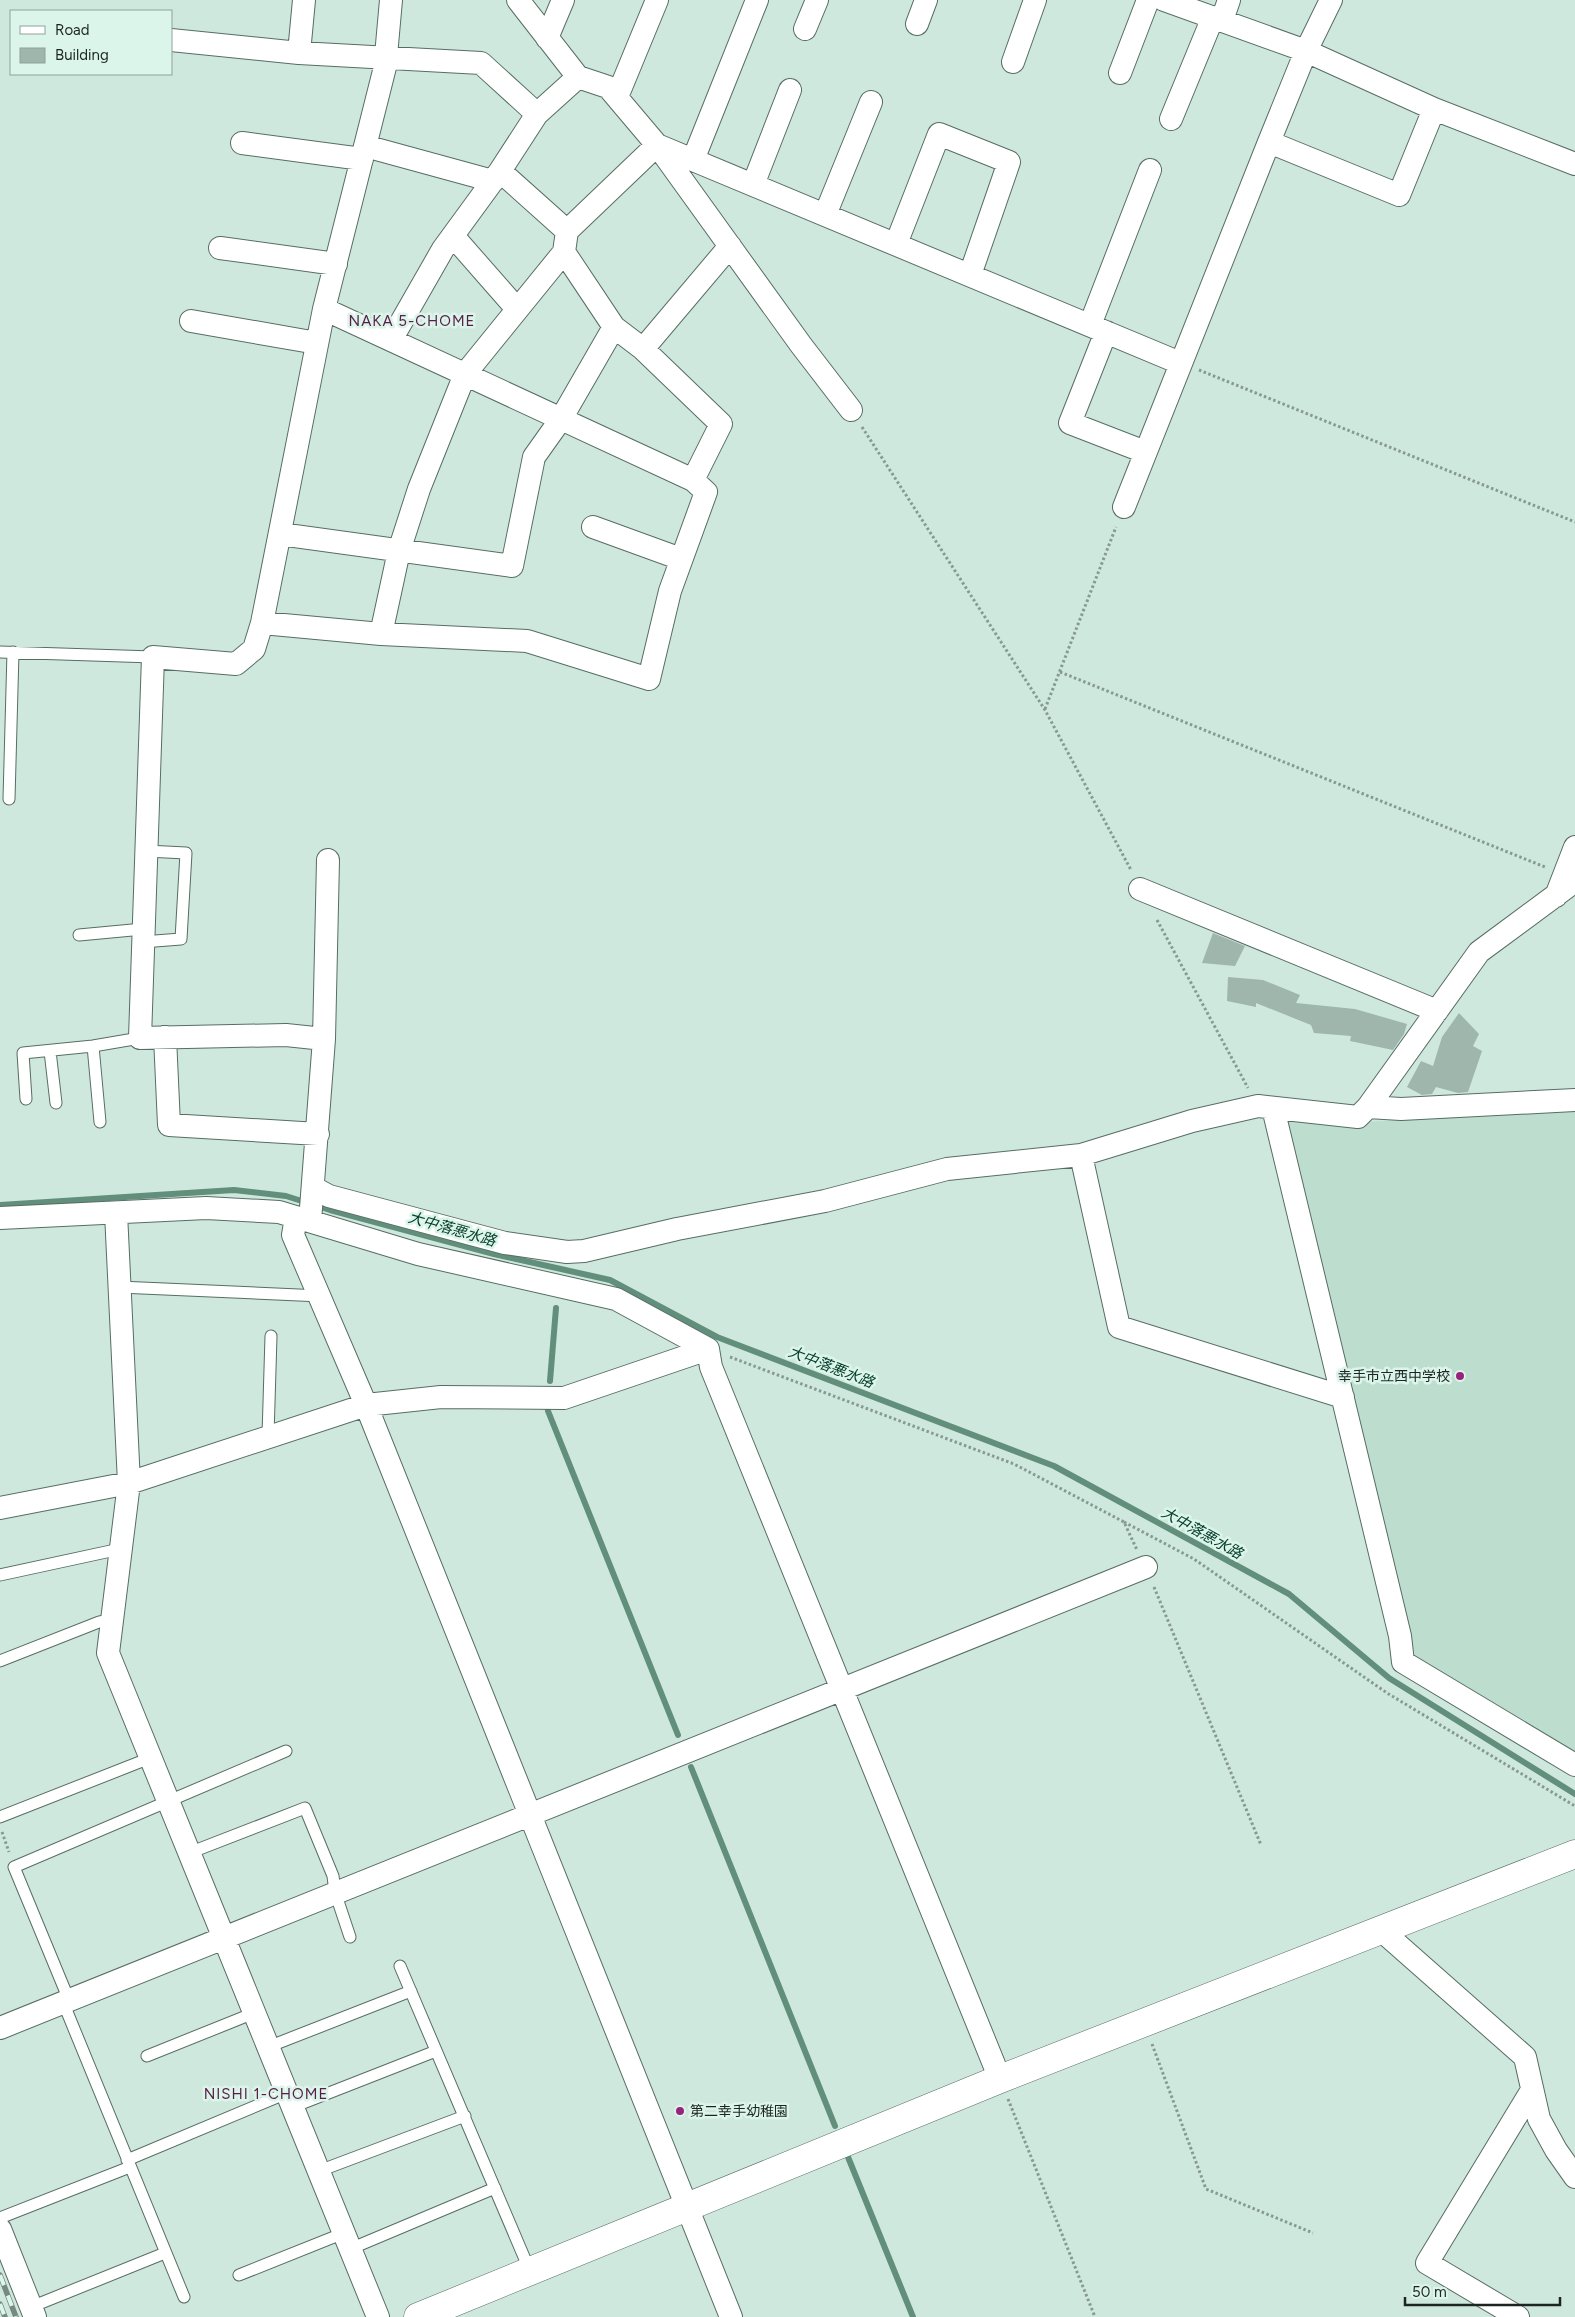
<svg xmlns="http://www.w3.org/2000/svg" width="1575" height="2317" font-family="Figtree,'Noto Sans JP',sans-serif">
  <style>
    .built { fill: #bdddce }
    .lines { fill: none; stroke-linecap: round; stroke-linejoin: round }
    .stream { stroke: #618f7b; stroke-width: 6 }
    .building { fill: #9eb6ab }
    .lane-casing { stroke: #576d63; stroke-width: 13 }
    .street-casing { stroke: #576d63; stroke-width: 24 }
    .secondary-casing { stroke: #576d63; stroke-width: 29 }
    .path { stroke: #879a91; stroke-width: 3; stroke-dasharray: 2.5 2.5; stroke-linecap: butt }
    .lane { stroke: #fff; stroke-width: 11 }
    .street { stroke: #fff; stroke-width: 22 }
    .secondary { stroke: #fff; stroke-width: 28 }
    .rail-casing { stroke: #788982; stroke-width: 5.5 }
    .rail { stroke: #dcf5ea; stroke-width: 4; stroke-dasharray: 11; stroke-linecap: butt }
    .poi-dot { fill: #99227c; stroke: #dcf5ea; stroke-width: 2 }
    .labels { text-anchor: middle; stroke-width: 5; stroke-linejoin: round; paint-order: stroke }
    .poi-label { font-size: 14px; fill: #1c2521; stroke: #dcf5ea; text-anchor: end }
    .neighbourhood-label { font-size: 15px; letter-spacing: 1px; fill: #581e48; stroke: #dcf5ea }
    .water-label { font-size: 15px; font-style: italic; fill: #053c2c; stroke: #dcf5ea }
  </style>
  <rect width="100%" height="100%" fill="#cfe8dd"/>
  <path class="built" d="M 1575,1111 L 1575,1757 L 1417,1664 L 1281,1120 L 1363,1122 Z"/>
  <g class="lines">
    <path class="stream" d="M 0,1205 L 234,1190 L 286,1196 L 330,1210 L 494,1254 L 610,1280 L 717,1337 L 1054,1466 L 1289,1594 L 1389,1678 L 1575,1794
      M 550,1381 L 556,1308
      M 548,1411 L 678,1735
      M 691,1767 L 835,2126
      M 848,2157 L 913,2317"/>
  </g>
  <path class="building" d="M 1213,933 L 1245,946 L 1235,966 L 1202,963 Z
    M 1228,977 L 1263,980 L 1300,995 L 1296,1003 L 1355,1009 L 1407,1024 L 1404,1034 L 1393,1050 L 1350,1041 L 1351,1036 L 1314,1033 L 1311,1025 L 1256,1003 L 1256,1007 L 1227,1001 Z
    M 1459,1013 L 1479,1034 L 1473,1046 L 1482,1051 L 1468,1092 L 1458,1093 L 1436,1087 L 1432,1094 L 1422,1095 L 1407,1087 L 1421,1061 L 1433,1066 L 1442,1037 Z"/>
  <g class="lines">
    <defs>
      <path id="lane" d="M 0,652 L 153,657
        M 9,799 L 13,652
        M 79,935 L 143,929
        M 142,942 L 181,939 L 186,853 L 146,851
        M 93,1046 L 100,1122
        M 50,1051 L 56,1103
        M 26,1099 L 23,1053 L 93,1046 L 140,1038
        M 119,1287 L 321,1296
        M 268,1436 L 271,1336
        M 0,1575 L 120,1549
        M 0,1661 L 99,1622 L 112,1619
        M 0,1817 L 150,1758
        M 189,1853 L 305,1808 L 333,1876 L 335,1892 L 350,1937
        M 400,1966 L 530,2271
        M 69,2000 L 14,1867 L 286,1751
        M 63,2002 L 184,2297
        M 268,2047 L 411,1991
        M 147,2056 L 254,2013
        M 293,2107 L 436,2051
        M 127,2160 L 287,2093
        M 319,2171 L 465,2116
        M 0,2218 L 130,2167
        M 350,2249 L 495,2188
        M 239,2275 L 344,2233
        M 31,2307 L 165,2253"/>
      <path id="street" d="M 518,0 L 578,77 L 608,87 L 657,145 L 801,345 L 851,410
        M 1164,0 L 1306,51 L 1434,109 L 1575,164
        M 1222,20 L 1229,0
        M 917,24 L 926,0
        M 805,29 L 817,0
        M 547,38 L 563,0
        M 171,40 L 299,53 L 481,63 L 537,114 L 578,77
        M 299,53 L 304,0
        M 1013,62 L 1035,0
        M 1120,73 L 1148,0
        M 617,97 L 657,0
        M 1171,119 L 1213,17
        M 1269,142 L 1399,195 L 1434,109
        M 242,143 L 362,159
        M 657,145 L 1180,363
        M 365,146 L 493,181
        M 693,160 L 757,0
        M 500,171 L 537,114
        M 753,185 L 790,90
        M 825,215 L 871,102
        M 453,236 L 517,309
        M 896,244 L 939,134 L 1009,162 L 970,275
        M 220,248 L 336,264
        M 324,309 L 693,480 L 721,424 L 643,349 L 614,327 L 564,252
        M 191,321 L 317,343
        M 1090,325 L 1150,170
        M 1106,332 L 1070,423 L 1145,452
        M 391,340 L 443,249 L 500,171 L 567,231
        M 643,349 L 730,246
        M 1124,507 L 1269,142 L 1306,51 L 1331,0
        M 593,527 L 681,559
        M 280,534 L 512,566 L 534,457 L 561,419 L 614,327
        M 262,623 L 381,634 L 527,641 L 649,679 L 670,591 L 706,492 L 693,480
        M 381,634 L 399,551 L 419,489 L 465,374 L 564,252 L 567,231 L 657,145
        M 1140,889 L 1437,1011
        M 1556,896 L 1575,847
        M 165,1037 L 169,1125 L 318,1134
        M 324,1039 L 328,860
        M 1368,1107 L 1401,1109 L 1575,1100
        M 1273,1108 L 1400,1636 L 1403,1662 L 1575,1765
        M 1081,1155 L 1119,1327 L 1343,1397
        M 314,1188 L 329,1196 L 505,1243 L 567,1252 L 584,1251 L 677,1229 L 825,1201 L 947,1169 L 1081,1155 L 1192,1121 L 1258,1106 L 1358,1117 L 1368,1107 L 1479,952 L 1575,881
        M 116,1213 L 129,1483 L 108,1653 L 378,2317
        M 296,1217 L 293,1235 L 366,1405 L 731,2317
        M 0,1218 L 206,1208 L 279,1212 L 418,1254 L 616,1299 L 708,1349
        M 310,1221 L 324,1039 L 286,1035 L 140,1038 L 153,657 L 236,664 L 254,649 L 262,623 L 324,309 L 385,67 L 391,0
        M 0,1508 L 129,1483 L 366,1405 L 441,1397 L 564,1398 L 708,1349 L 711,1367 L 1000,2079
        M 1381,1930 L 1525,2057 L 1539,2119 L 1556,2150 L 1575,2177
        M 0,2028 L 1146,1567
        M 0,2229 L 35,2317
        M 1518,2317 L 1427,2263 L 1532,2090"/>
      <path id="secondary" d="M 418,2317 L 1000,2079 L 1575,1854"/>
    </defs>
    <use href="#lane" class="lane-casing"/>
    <use href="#street" class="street-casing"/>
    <use href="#secondary" class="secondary-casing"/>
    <path class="path" d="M 1199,370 L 1575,522
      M 862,427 L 1045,710 L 1131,870
      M 1060,672 L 1545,867
      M 1045,709 L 1116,527
      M 1157,920 L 1248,1088
      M 730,1357 L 1014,1464 L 1124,1522 L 1137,1550
      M 1124,1522 L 1194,1559 L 1387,1693 L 1575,1806
      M 1154,1587 L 1261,1845
      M 2,1832 L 9,1852
      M 1152,2044 L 1206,2189 L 1313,2233
      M 1008,2099 L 1095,2317"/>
    <use href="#lane" class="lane"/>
    <use href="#street" class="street"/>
    <use href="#secondary" class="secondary"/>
    <defs>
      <path id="rail" d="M 0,2275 L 16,2317
        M 0,2304 L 5,2317"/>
    </defs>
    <use href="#rail" class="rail-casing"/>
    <use href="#rail" class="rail"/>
  </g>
  <g class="poi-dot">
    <circle cx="1460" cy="1376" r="5"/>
    <circle cx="680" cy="2111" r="5"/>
  </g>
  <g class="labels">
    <g class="poi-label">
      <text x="1450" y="1381">幸手市立西中学校</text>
      <text x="690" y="2116" text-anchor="start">第二幸手幼稚園</text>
    </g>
    <g class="neighbourhood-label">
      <text x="412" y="326">NAKA 5-CHOME</text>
      <text x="266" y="2099">NISHI 1-CHOME</text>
    </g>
    <g class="water-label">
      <text transform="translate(452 1229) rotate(16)" y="5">大中落悪水路</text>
      <text transform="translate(831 1367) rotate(21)" y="5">大中落悪水路</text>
      <text transform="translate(1202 1533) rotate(29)" y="5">大中落悪水路</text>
    </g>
  </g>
  <rect x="10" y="10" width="162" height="65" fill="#dcf5ea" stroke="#8fa29a"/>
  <rect x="20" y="26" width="25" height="8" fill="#ffffff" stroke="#8fa29a"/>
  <text x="55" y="35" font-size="15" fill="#1c2521">Road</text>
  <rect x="20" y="48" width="25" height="15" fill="#9eb6ab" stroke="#8fa29a"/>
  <text x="55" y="60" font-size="15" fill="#1c2521">Building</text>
  <path d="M1405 2297v8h155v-8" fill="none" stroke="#1c2521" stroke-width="2.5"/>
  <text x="1412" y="2297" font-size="15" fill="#1c2521" stroke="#dcf5ea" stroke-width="4" paint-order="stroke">50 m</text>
</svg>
